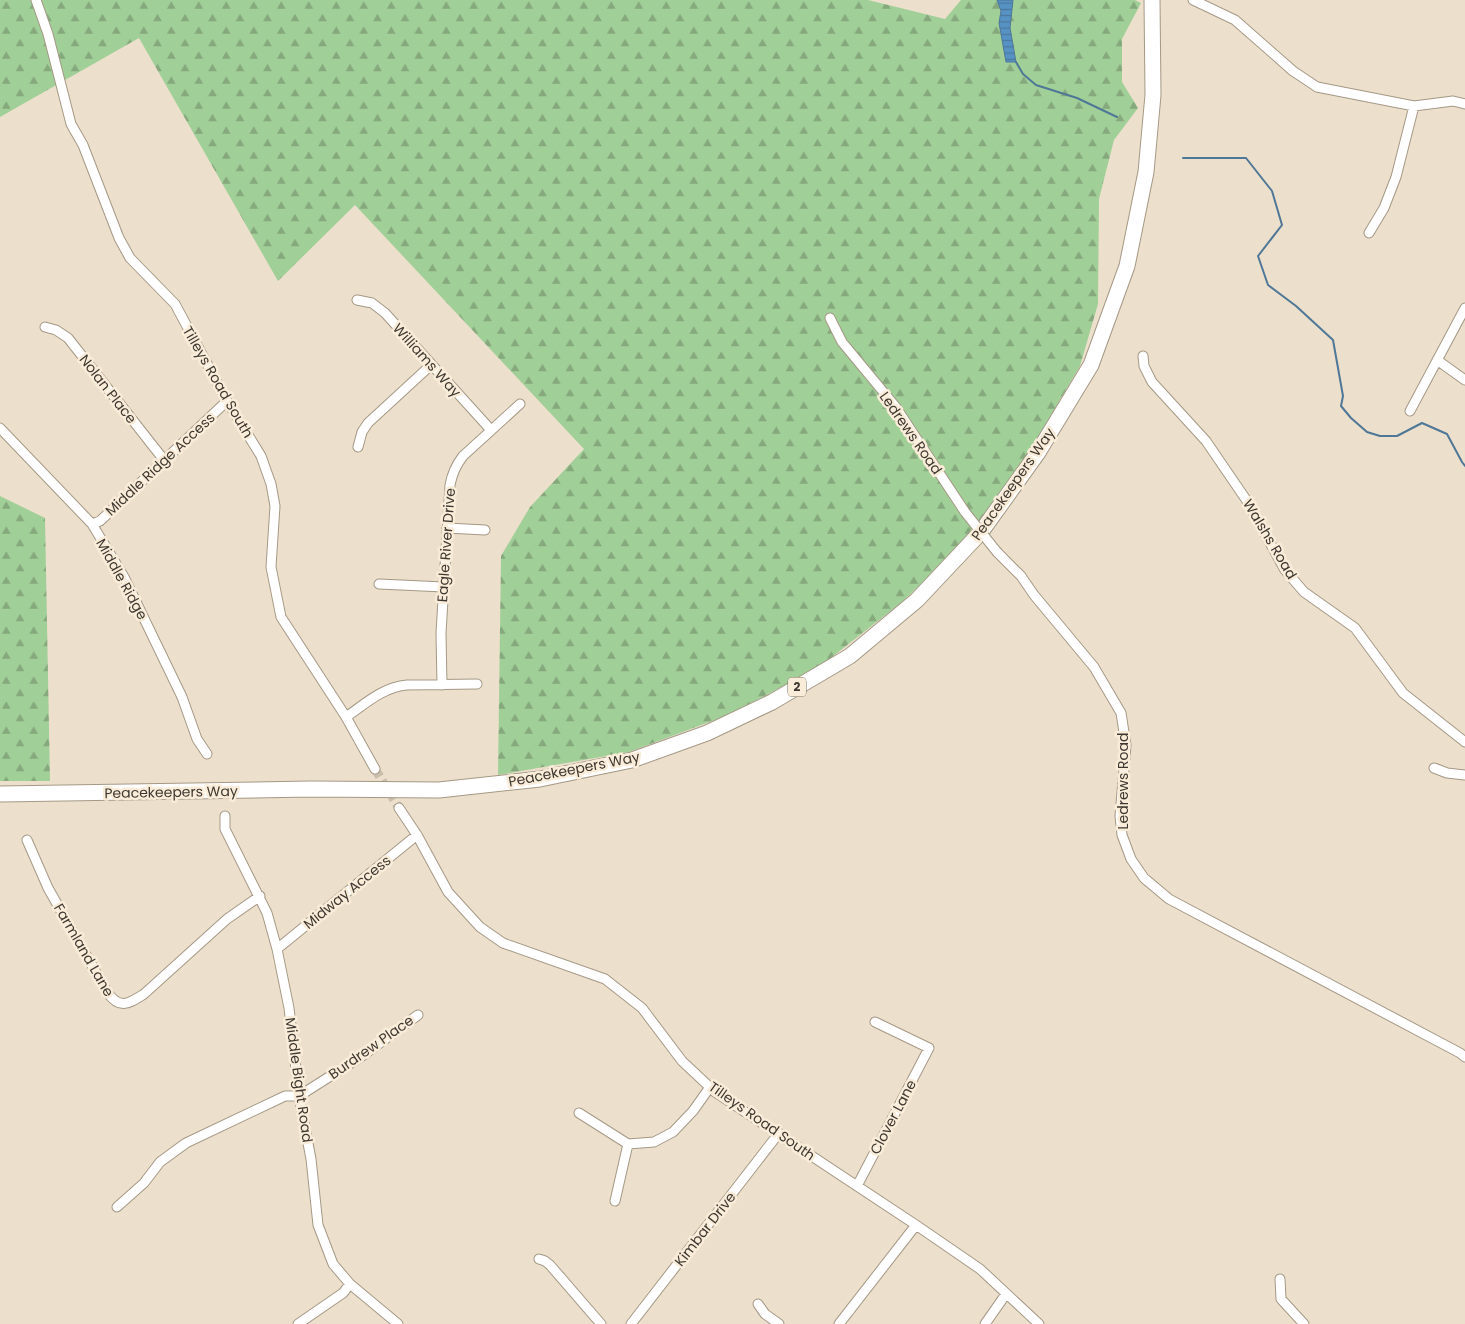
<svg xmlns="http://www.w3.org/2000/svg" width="1465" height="1324" font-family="Poppins,sans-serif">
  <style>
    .forest { fill: url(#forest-firs) }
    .water { fill: url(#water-rules); stroke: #4f7797 }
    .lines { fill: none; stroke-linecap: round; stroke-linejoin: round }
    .stream { stroke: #4f7797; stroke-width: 2 }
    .minor-tunnel { stroke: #c9beac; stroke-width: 9; stroke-dasharray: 9 4.5; stroke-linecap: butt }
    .minor-casing { stroke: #a59986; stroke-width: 11 }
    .motorway-casing { stroke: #a59986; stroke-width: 17 }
    .minor { stroke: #fff; stroke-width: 9 }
    .motorway { stroke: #fff; stroke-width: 15 }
    .minor-bridge-casing { stroke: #a59986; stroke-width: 11; stroke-linecap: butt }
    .minor-bridge { stroke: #fff; stroke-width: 9 }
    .labels { text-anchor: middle; stroke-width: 5; stroke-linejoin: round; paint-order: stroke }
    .shield { fill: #f9ecd8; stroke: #766e63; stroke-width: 1 }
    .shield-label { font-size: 12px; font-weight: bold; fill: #3e3831 }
    .street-label { font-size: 14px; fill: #3e3831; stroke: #f9ecd8 }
  </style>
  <defs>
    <pattern id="forest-firs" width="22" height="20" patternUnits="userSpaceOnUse" patternTransform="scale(1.25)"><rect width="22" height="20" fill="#a1cf98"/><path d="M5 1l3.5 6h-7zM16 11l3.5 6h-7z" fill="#85a97d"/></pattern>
    <pattern id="water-rules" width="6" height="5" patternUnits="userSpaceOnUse" patternTransform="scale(1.25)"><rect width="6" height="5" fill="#5692c3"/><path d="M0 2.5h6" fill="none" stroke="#49789f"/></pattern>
  </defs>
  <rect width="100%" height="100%" fill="#ecdfcb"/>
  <path class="forest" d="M 0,0 L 868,0 L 945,19 L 961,0 L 1135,0 L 1141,3 L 1122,39 L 1122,82 L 1138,108 L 1114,140 L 1099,199 L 1098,304 L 1080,366 L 1015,476 L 973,534 L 902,602 L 818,668 L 728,715 L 629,752 L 498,775 L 501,556 L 530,507 L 584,449 L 355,205 L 278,281 L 139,38 L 0,117 Z
    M 0,496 L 45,518 L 50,781 L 0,781 Z"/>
  <path class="water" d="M 997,0 L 1013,0 L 1010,28 L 1016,62 L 1006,62 L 999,23 L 1001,11 Z"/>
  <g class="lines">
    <path class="stream" d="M 1016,62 L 1023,74 L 1036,85 L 1077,98 L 1117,117
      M 1183,158 L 1246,158 L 1272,191 L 1282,225 L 1258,256 L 1268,285 L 1296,306 L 1333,340 L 1343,396 L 1341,406 L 1351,418 L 1367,432 L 1380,436 L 1397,436 L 1422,423 L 1447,434 L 1462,462 L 1465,466"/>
    <path class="minor-tunnel" d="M 375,769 L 399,808"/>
    <defs>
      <path id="minor" d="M 36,0 L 48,34 L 71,124 L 83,145 L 119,238 L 130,258 L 175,304 L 227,401 L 261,456 L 271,484 L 275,506 L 271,567 L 281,617 L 346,717 L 375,769
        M 1193,0 L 1235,20 L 1293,71 L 1317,87 L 1414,106 L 1453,101 L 1465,104
        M 1369,233 L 1384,208 L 1396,177 L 1414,106
        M 357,300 L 372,303 L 385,313 L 491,430
        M 830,318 L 842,342 L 895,406 L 965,512
        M 45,327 L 56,330 L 68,338 L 164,460
        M 1143,356 L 1144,366 L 1152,382 L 1206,441 L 1247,501 L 1285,570 L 1304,592 L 1355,628 L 1403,693 L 1465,742
        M 1437,360 L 1465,380
        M 1410,411 L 1465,308
        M 0,428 L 92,524 L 124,577 L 182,697 L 197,739 L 207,754
        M 358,447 L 362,432 L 368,423 L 431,365
        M 92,524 L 100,521 L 227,401
        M 447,528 L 485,530
        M 997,552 L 1021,576 L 1034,595 L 1094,667 L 1121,713 L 1126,745 L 1120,816 L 1122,835 L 1131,859 L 1144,878 L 1169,899 L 1460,1053 L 1465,1057
        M 379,584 L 444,587
        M 442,685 L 441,633 L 450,485 C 452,474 456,465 463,456 L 520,404
        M 346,717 C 365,704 383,687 407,685 L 477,684
        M 1434,768 L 1447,773 L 1465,775
        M 399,808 L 417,835 L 448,892 L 480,927 L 503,943 L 605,979 L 642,1008 L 682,1061 L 715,1092 L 916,1225 L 980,1269 L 1039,1324
        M 225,816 L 225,829 L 267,913 L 277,949 L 289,1008 L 299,1096 L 311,1159 L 318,1225 L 333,1264 L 350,1284 L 398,1324
        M 27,840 L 48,888 L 107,992 C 120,1010 128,1004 144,994 L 227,919 L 260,896
        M 277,949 L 417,835
        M 579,1113 L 628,1144 L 654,1142 L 673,1132 L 693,1111 L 710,1087
        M 857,1186 L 929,1048 L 875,1022
        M 615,1201 L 628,1144
        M 117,1207 L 144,1183 L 160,1162 L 186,1143 L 285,1096 L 299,1096 L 362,1056 L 418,1015
        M 539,1259 L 545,1261 L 550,1265 L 601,1324
        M 1280,1279 L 1281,1299 L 1304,1324
        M 758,1304 L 765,1314 L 779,1324
        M 298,1324 L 343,1293 L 350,1284
        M 631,1324 L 779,1133
        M 839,1324 L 916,1225
        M 985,1324 L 1006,1294"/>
      <path id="motorway" d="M 0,794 L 311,789 L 439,790 L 540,779 L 632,760 L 707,733 L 772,702 L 850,656 L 917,600 L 981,532 L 1037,454 L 1091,365 L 1127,266 L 1146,172 L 1153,95 L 1152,0"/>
    </defs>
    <use href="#minor" class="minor-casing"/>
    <use href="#motorway" class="motorway-casing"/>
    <use href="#minor" class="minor"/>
    <use href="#motorway" class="motorway"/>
    <defs>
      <path id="minor-bridge" d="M 965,512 L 997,552"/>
    </defs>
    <use href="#minor-bridge" class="minor-bridge-casing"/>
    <use href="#minor-bridge" class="minor-bridge"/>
  </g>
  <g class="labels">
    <rect class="shield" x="788" y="677.5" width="18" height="19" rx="4"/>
    <g class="shield-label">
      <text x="797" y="691">2</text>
    </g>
    <g class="street-label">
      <text transform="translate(427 360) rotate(48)" y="5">Williams Way</text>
      <text transform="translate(218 382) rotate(60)" y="5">Tilleys Road South</text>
      <text transform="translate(108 389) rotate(52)" y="5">Nolan Place</text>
      <text transform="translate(911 433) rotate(55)" y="5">Ledrews Road</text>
      <text transform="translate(160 464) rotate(-43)" y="5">Middle Ridge Access</text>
      <text transform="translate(1013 484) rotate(-55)" y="5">Peacekeepers Way</text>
      <text transform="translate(1270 539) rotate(59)" y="5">Walshs Road</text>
      <text transform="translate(446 545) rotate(-86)" y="5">Eagle River Drive</text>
      <text transform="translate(122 579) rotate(61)" y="5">Middle Ridge</text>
      <text transform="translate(574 769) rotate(-11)" y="5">Peacekeepers Way</text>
      <text transform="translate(1123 781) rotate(-90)" y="5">Ledrews Road</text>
      <text transform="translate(171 792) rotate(-1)" y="5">Peacekeepers Way</text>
      <text transform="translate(347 892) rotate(-39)" y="5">Midway Access</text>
      <text transform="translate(84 950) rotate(60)" y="5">Farmland Lane</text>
      <text transform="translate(371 1047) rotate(-35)" y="5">Burdrew Place</text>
      <text transform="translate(299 1080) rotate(82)" y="5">Middle Bight Road</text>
      <text transform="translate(893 1117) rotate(-62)" y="5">Clover Lane</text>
      <text transform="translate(762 1121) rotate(35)" y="5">Tilleys Road South</text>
      <text transform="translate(705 1229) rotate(-52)" y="5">Kimbar Drive</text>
    </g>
  </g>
</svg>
